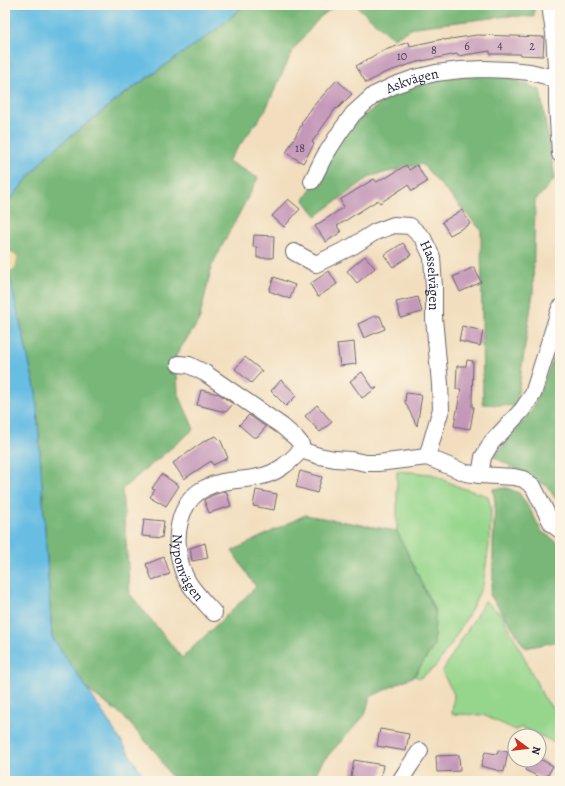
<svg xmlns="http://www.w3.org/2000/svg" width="565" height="786" font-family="Alegreya,serif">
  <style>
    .green { fill: #96d68c; stroke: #5c7c64 }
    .forest { fill: #78b778; stroke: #4d6c5a }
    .sand { fill: #eeda9e; stroke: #887e6c }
    .water { fill: #67bde3; stroke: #44708f }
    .building { fill: #c498b9 }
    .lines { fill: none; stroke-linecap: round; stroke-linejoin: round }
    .minor-casing { stroke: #6b6469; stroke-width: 18 }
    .minor { stroke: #fff; stroke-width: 16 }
    .labels { text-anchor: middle; stroke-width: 4; stroke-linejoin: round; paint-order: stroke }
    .number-label { font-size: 12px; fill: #4a405a }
    .street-label { font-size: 14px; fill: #22223b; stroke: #fcf5e5 }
  </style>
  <rect width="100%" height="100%" fill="#fcf5e5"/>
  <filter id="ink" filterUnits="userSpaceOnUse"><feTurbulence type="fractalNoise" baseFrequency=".025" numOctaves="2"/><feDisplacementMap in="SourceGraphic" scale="8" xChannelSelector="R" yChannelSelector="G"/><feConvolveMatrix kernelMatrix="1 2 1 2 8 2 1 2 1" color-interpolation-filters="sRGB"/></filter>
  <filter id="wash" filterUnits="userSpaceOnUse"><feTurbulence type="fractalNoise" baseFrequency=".012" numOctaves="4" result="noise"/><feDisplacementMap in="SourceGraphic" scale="16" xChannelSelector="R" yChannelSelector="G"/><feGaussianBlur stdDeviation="0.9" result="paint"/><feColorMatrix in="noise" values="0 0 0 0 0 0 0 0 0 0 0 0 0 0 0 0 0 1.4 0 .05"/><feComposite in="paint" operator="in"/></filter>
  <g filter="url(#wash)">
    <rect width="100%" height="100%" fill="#f2debe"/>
    <path class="green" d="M 397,471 L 432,474 L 459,487 L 488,496 L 491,509 L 490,539 L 483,585 L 470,612 L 451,644 L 435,667 L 420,678 L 414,676 L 434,646 L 435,611 L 397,531 Z
      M 485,601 L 503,616 L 523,655 L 543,696 L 560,718 L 560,745 L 521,727 L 516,730 L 483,715 L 452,714 L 454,694 L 442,672 Z"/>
    <path class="forest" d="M 244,5 L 337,5 L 320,17 L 293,50 L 265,111 L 228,161 L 258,178 L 212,265 L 199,321 L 176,355 L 178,393 L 194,429 L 122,489 L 130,594 L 182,658 L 256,587 L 232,551 L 305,515 L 397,531 L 435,611 L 434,646 L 414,676 L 370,697 L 365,715 L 322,762 L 312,781 L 172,781 L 171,777 L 158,755 L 122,715 L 88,690 L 52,637 L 36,392 L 5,257 L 5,206 L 46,156 L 114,102 L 205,37 Z
      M 355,5 L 534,5 L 534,17 L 508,16 L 415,27 L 393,38 Z
      M 497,73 L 540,90 L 555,178 L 535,201 L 533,293 L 516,406 L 483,404 L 481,230 L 422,164 L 371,176 L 316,216 L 304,200 L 348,128 L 393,94 L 440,79 Z
      M 560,342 L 560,505 L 547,486 L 494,457 L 532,410 Z
      M 507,488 L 519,493 L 532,513 L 542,532 L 560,544 L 560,641 L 525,648 L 509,622 L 490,595 L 493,579 L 493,546 L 495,503 L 493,489 Z"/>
    <path class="sand" d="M 10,251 L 18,256 L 16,268 L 10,272 L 5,269 L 5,253 Z"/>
    <path class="water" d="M 5,5 L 244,5 L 217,29 L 124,94 L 46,156 L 5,206 Z
      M 5,257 L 36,392 L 52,637 L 88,690 L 147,781 L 5,781 Z"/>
    <g id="blocks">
      <path class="building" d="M 477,35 L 544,37 L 543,56 L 521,55 L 521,54 L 490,54 L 490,51 L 458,56 L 457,54 L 417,62 L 384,73 L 366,83 L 356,66 L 382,51 L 409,42 L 410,46 L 443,39 L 444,40 Z
        M 337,80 L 352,94 L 337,109 L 336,108 L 312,142 L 314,144 L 303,163 L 286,153 L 302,124 L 301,123 L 314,105 Z
        M 406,165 L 409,170 L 417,165 L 427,182 L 412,191 L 408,185 L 380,203 L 378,200 L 337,226 L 341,232 L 326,242 L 315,226 L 344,207 L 340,200 L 374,179 L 377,182 L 385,177 L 386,178 Z
        M 288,199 L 300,209 L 284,227 L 272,216 Z
        M 462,210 L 470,224 L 450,235 L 442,222 Z
        M 254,235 L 274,236 L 273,258 L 257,258 L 257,247 L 253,247 Z
        M 403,243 L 411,255 L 393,267 L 384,255 Z
        M 365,256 L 375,268 L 357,283 L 347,271 Z
        M 474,267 L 481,282 L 460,292 L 453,277 Z
        M 329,271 L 337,284 L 318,297 L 310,284 Z
        M 274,277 L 295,285 L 290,299 L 269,291 Z
        M 418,297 L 422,312 L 401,318 L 396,302 Z
        M 375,316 L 380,316 L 385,329 L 364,338 L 358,324 Z
        M 462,326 L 483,331 L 480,346 L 459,341 Z
        M 354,342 L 356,364 L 340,366 L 337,344 Z
        M 245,357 L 262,371 L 251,383 L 235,369 Z
        M 467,360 L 473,361 L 472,407 L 474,407 L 470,429 L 454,426 L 461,389 L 456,389 L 457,366 L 466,366 Z
        M 362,372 L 373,388 L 377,388 L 362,398 L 350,381 Z
        M 281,380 L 297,395 L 286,406 L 271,391 Z
        M 201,390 L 219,394 L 233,404 L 226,412 L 197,405 Z
        M 406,393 L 422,395 L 417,426 L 405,402 Z
        M 317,405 L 332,422 L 320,432 L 305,416 Z
        M 249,415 L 266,427 L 257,437 L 253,437 L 239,425 Z
        M 216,436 L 221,441 L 228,458 L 213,465 L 211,461 L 184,479 L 173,463 L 206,440 Z
        M 300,471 L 322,477 L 317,493 L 296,487 Z
        M 162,474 L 179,486 L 166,506 L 149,496 L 154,489 L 152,488 Z
        M 256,490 L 277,494 L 274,510 L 253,506 Z
        M 226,491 L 231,506 L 209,513 L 204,500 L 213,495 Z
        M 144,519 L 164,521 L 162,538 L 142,536 Z
        M 205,543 L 208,558 L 192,561 L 190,548 Z
        M 164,557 L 170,574 L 152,580 L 146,564 Z
        M 380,729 L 409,734 L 406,751 L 377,746 Z
        M 498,750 L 508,752 L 504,772 L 481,766 L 485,752 L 497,754 Z
        M 459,755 L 460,771 L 437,772 L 436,756 Z
        M 354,760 L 383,765 L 380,781 L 351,777 Z
        M 530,760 L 542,760 L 553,766 L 545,780 L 525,770 Z"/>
    </g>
  </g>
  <g filter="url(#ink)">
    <use href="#blocks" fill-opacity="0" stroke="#6b6469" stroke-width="1"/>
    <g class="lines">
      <defs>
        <g id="minor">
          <path d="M 550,5 L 554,33 L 557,83 L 557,104 L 560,154"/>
          <path id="s1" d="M 312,181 L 324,157 L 340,132 L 353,114 L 374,95 L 395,85 L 415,78 L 436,73 L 461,70 L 484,69 L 509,70 L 530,72 L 546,76 L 557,83 L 560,83"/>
          <path id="s2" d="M 294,252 L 316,264 L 353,246 L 375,232 L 394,225 L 410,226 L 423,238 L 432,257 L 434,288 L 434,318 L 440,384 L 441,409 L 427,457"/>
          <path d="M 560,308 L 533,394 L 522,410 L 492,442 L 483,457 L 480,475 L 514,477 L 523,479 L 533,486 L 552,524 L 560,530"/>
          <path id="s3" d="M 179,364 L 189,365 L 205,373 L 282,426 L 296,438 L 301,444 L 301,450 C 289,463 276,474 258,477 C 240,481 222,479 205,488 C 173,504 172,552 187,580 C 193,591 205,603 214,613"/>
          <path d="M 301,450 L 319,456 L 335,459 L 351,460 L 366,463 L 378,463 L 427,457 L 466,473 L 480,475"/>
          <path d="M 400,781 L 411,764 L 420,751"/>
        </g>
      </defs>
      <use href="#minor" class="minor-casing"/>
      <use href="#minor" class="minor"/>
    </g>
  </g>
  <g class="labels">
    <g class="number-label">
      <text x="500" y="49">4</text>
      <text x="467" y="50">6</text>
      <text x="532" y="50">2</text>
      <text x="434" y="54">8</text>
      <text x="402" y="60">10</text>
      <text x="300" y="152">18</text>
    </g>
    <g class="street-label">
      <text dy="5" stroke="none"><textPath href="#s1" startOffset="148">Askvägen</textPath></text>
      <text dy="5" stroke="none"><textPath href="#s2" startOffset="185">Hasselvägen</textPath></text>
      <text dy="5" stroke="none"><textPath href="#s3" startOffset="351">Nyponvägen</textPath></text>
    </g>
  </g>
  <rect width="565" height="786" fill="none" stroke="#fcf5e5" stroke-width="20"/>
  <g transform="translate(527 748) rotate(105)"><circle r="19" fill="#fcf5e5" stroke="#a5a1a1"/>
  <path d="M0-3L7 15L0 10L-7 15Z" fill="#c8321e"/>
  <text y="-6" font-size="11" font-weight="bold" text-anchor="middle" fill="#22223b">N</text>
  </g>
</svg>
